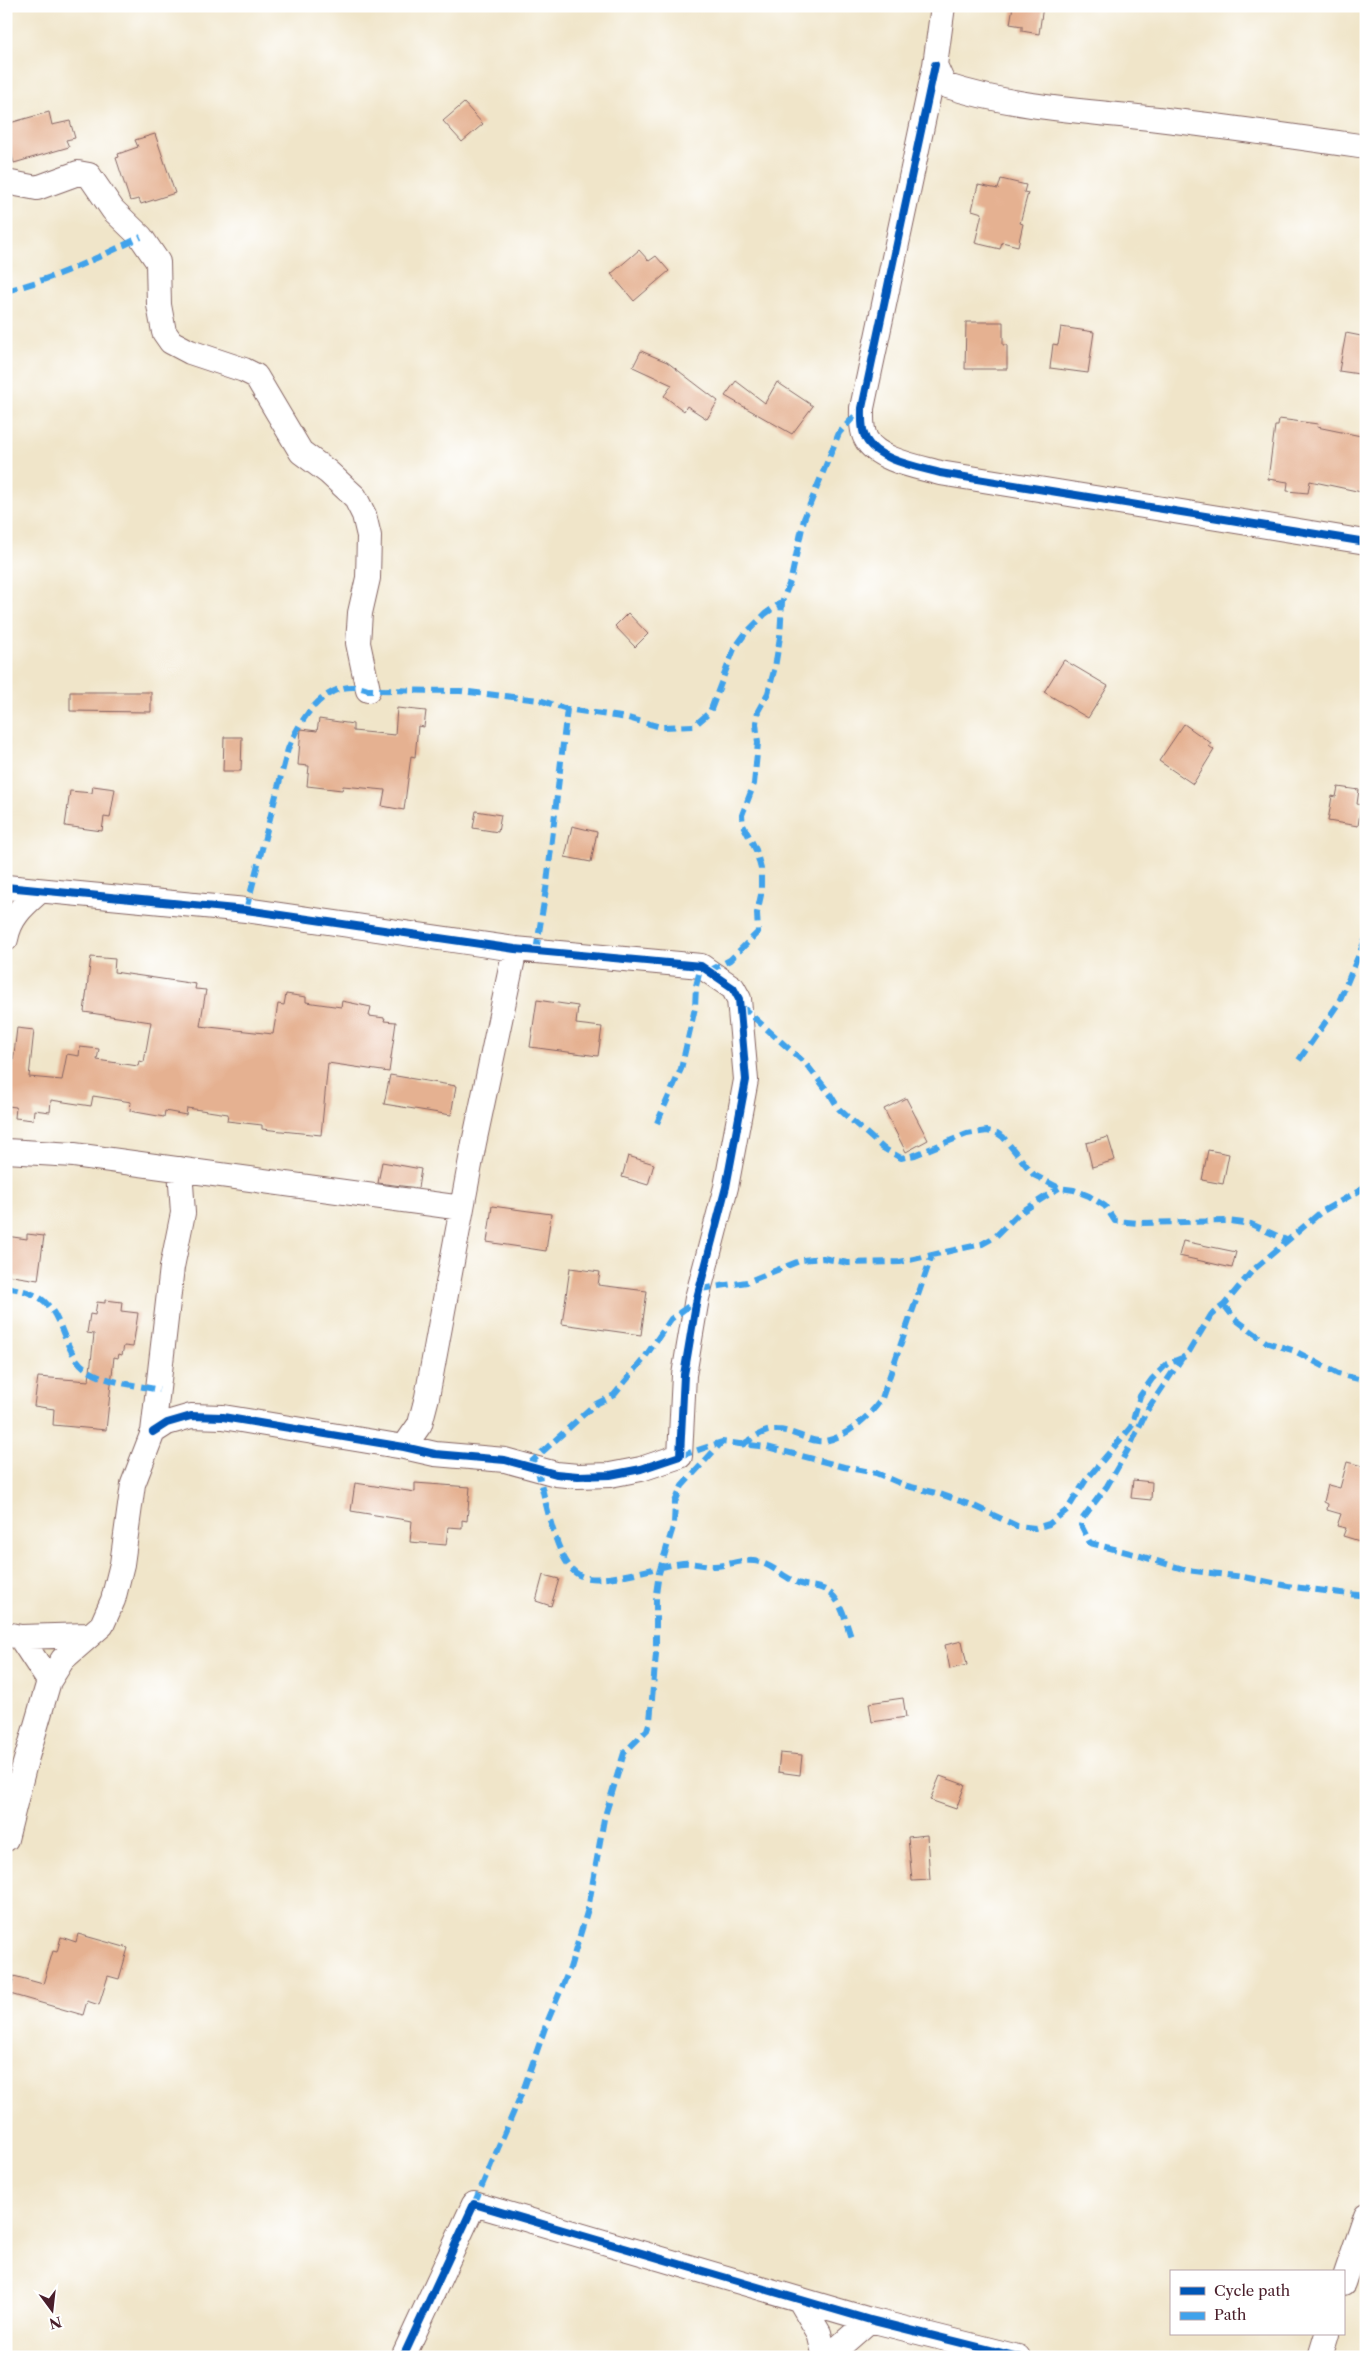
<svg xmlns="http://www.w3.org/2000/svg" width="1372" height="2363" font-family="'Libre Caslon Text',serif">
  <style>
    .building { fill: #e5b191 }
    .lines { fill: none; stroke-linecap: round; stroke-linejoin: round }
    .minor-casing { stroke: #846462; stroke-width: 26 }
    .minor { stroke: #fff; stroke-width: 24 }
    .quiet { stroke: #40a2eb; stroke-width: 6; stroke-dasharray: 12 6; stroke-linecap: butt }
    .cycleway-casing { stroke: #fff; stroke-width: 11 }
    .cycleway { stroke: #0057b8; stroke-width: 8 }
  </style>
  <rect width="100%" height="100%" fill="#fff"/>
  <filter id="ink" filterUnits="userSpaceOnUse"><feTurbulence type="fractalNoise" baseFrequency=".02" numOctaves="2"/><feDisplacementMap in="SourceGraphic" scale="10" xChannelSelector="R" yChannelSelector="G"/><feConvolveMatrix kernelMatrix="1 2 1 2 8 2 1 2 1" color-interpolation-filters="sRGB"/></filter>
  <filter id="wash" filterUnits="userSpaceOnUse"><feTurbulence type="fractalNoise" baseFrequency=".0096" numOctaves="4" result="noise"/><feDisplacementMap in="SourceGraphic" scale="20" xChannelSelector="R" yChannelSelector="G"/><feGaussianBlur stdDeviation="1.12" result="paint"/><feColorMatrix in="noise" values="0 0 0 0 0 0 0 0 0 0 0 0 0 0 0 0 0 1.4 0 .05"/><feComposite in="paint" operator="in"/></filter>
  <g filter="url(#wash)">
    <rect width="100%" height="100%" fill="#f0e5c9"/>
    <g id="blocks">
      <path class="building" d="M 1013,6 L 1043,6 L 1039,34 L 1022,31 L 1022,26 L 1010,24 Z
        M 464,103 L 483,124 L 462,142 L 443,121 Z
        M 49,112 L 52,125 L 70,121 L 75,138 L 66,140 L 69,147 L 14,163 L 6,134 L 6,124 Z
        M 155,134 L 175,193 L 141,204 L 139,199 L 130,201 L 116,158 L 119,157 L 118,154 L 138,147 L 135,140 Z
        M 1001,179 L 1026,185 L 1024,192 L 1028,193 L 1020,223 L 1023,224 L 1018,246 L 1002,242 L 1000,249 L 975,243 L 982,213 L 972,210 L 978,185 L 998,189 Z
        M 639,250 L 649,261 L 656,256 L 669,271 L 634,301 L 611,274 Z
        M 966,322 L 1003,322 L 1003,345 L 1007,345 L 1007,369 L 965,369 Z
        M 1061,327 L 1094,332 L 1088,373 L 1050,368 L 1053,344 L 1058,345 Z
        M 1346,333 L 1366,337 L 1366,375 L 1339,371 Z
        M 641,351 L 667,362 L 718,401 L 707,419 L 687,406 L 684,411 L 664,396 L 672,385 L 633,367 Z
        M 736,381 L 765,403 L 777,382 L 813,406 L 792,434 L 725,396 Z
        M 1279,419 L 1318,424 L 1317,427 L 1366,437 L 1366,493 L 1310,481 L 1308,493 L 1287,491 L 1288,482 L 1268,479 L 1275,426 L 1278,426 Z
        M 628,613 L 648,634 L 635,647 L 615,626 Z
        M 1064,660 L 1108,686 L 1088,718 L 1044,692 Z
        M 70,692 L 151,692 L 151,712 L 70,711 Z
        M 397,708 L 426,711 L 424,727 L 418,726 L 415,757 L 411,756 L 404,810 L 382,806 L 385,790 L 343,786 L 342,790 L 307,786 L 309,766 L 298,765 L 301,729 L 317,731 L 319,719 L 353,724 L 353,731 L 395,735 Z
        M 1184,724 L 1211,743 L 1209,746 L 1214,750 L 1193,784 L 1159,761 Z
        M 224,737 L 242,737 L 241,771 L 223,771 Z
        M 93,786 L 115,789 L 110,818 L 104,817 L 102,831 L 65,826 L 70,791 L 92,793 Z
        M 1338,787 L 1359,790 L 1357,804 L 1361,805 L 1358,826 L 1328,821 L 1332,796 L 1336,797 Z
        M 476,811 L 501,815 L 498,832 L 473,828 Z
        M 572,826 L 597,832 L 591,862 L 565,857 Z
        M 91,957 L 115,959 L 114,972 L 196,984 L 195,989 L 206,990 L 200,1026 L 273,1034 L 278,1004 L 284,1005 L 286,994 L 306,997 L 306,1002 L 341,1007 L 342,1001 L 371,1007 L 369,1016 L 385,1018 L 384,1021 L 396,1022 L 389,1072 L 328,1063 L 321,1135 L 262,1129 L 262,1125 L 227,1121 L 228,1114 L 187,1108 L 186,1115 L 165,1111 L 164,1117 L 130,1111 L 131,1102 L 93,1096 L 91,1106 L 51,1100 L 50,1112 L 34,1110 L 33,1120 L 15,1118 L 16,1107 L 8,1106 L 17,1028 L 34,1030 L 29,1077 L 62,1080 L 67,1054 L 79,1056 L 80,1047 L 99,1049 L 97,1060 L 138,1066 L 139,1061 L 144,1062 L 151,1022 L 84,1012 Z
        M 537,1000 L 578,1006 L 576,1024 L 602,1027 L 598,1056 L 530,1047 Z
        M 390,1075 L 456,1086 L 451,1115 L 384,1104 Z
        M 906,1098 L 928,1140 L 906,1152 L 884,1109 Z
        M 1108,1137 L 1115,1160 L 1092,1167 L 1086,1143 Z
        M 1208,1150 L 1229,1154 L 1223,1184 L 1202,1180 Z
        M 628,1156 L 654,1164 L 648,1185 L 622,1177 Z
        M 382,1162 L 421,1169 L 418,1188 L 378,1183 Z
        M 492,1206 L 551,1214 L 546,1251 L 487,1242 Z
        M 27,1234 L 44,1236 L 38,1280 L 6,1275 L 6,1236 L 27,1239 Z
        M 1183,1241 L 1236,1252 L 1232,1268 L 1179,1256 Z
        M 570,1268 L 600,1272 L 598,1285 L 647,1291 L 641,1335 L 562,1324 Z
        M 105,1300 L 122,1302 L 121,1311 L 138,1313 L 133,1347 L 124,1346 L 122,1355 L 119,1354 L 118,1358 L 114,1357 L 106,1430 L 53,1425 L 54,1409 L 34,1406 L 38,1377 L 89,1381 L 94,1334 L 87,1333 L 90,1314 L 95,1315 L 97,1302 L 105,1303 Z
        M 1347,1462 L 1366,1467 L 1366,1543 L 1343,1536 L 1346,1528 L 1337,1526 L 1341,1514 L 1327,1510 L 1328,1504 L 1324,1502 L 1328,1485 L 1340,1488 Z
        M 1133,1480 L 1152,1482 L 1151,1500 L 1131,1498 Z
        M 355,1483 L 415,1492 L 415,1483 L 470,1487 L 467,1521 L 462,1520 L 462,1528 L 448,1527 L 446,1545 L 410,1542 L 412,1521 L 351,1511 Z
        M 543,1575 L 559,1579 L 551,1606 L 536,1601 Z
        M 962,1641 L 967,1665 L 950,1669 L 945,1645 Z
        M 903,1698 L 906,1717 L 872,1722 L 869,1703 Z
        M 780,1753 L 802,1755 L 800,1775 L 778,1772 Z
        M 940,1776 L 965,1785 L 956,1809 L 930,1800 Z
        M 927,1835 L 930,1880 L 912,1881 L 908,1837 Z
        M 78,1934 L 128,1948 L 119,1979 L 108,1976 L 99,2005 L 87,2001 L 83,2015 L 10,1994 L 14,1976 L 43,1984 L 53,1951 L 57,1952 L 61,1937 L 76,1942 Z"/>
    </g>
  </g>
  <g filter="url(#ink)">
    <use href="#blocks" fill-opacity="0" stroke="#846462" stroke-width="1"/>
    <g class="lines">
      <defs>
        <path id="minor" d="M 943,6 L 935,65 L 944,85 C 1014,108 1086,111 1158,119 C 1227,127 1297,137 1366,147
          M 935,65 L 862,408 C 862,418 861,430 866,439 C 877,460 919,467 940,473 L 1366,542
          M 6,182 L 37,188 L 78,173 L 89,175 L 113,210 L 141,237 L 158,262 L 159,305 L 164,332 L 171,342 L 190,352 L 244,370 L 256,376 L 301,452 L 328,472 L 355,497 L 364,515 L 369,536 L 368,578 L 360,613 L 358,643 L 368,690
          M 6,887 L 246,910 L 515,949 L 701,966 L 733,988 L 739,999 L 746,1080 L 726,1187 L 697,1298 L 684,1375 L 680,1456 L 641,1469 L 610,1475 L 578,1476 L 556,1474 L 505,1460 L 435,1454 L 404,1447 L 223,1417 L 191,1416 L 167,1423 L 153,1432
          M 6,939 C 10,917 23,906 39,892
          M 6,1151 L 74,1155 L 462,1208
          M 404,1447 L 420,1424 L 427,1397 L 474,1143 L 515,949
          M 6,1634 L 20,1637 L 89,1635
          M 20,1637 L 49,1681
          M 6,1839 L 24,1767 L 49,1681 L 63,1659 L 102,1625 L 113,1600 L 122,1564 L 133,1484 L 153,1432 L 172,1267 L 183,1213 L 180,1169
          M 1343,2283 L 1366,2215
          M 799,2299 L 819,2333 L 825,2357
          M 403,2357 L 474,2204 L 870,2320 L 1018,2357
          M 833,2357 L 838,2348 L 870,2320
          M 1320,2357 L 1327,2334"/>
      </defs>
      <use href="#minor" class="minor-casing"/>
      <use href="#minor" class="minor"/>
      <path class="quiet" d="M 6,291 C 54,279 97,258 141,237
        M 246,910 L 288,749 C 300,718 329,675 368,690 L 460,691 L 539,700 L 567,709 L 628,718 L 661,727 L 694,726 L 710,712 L 734,649 L 745,634 L 765,614 L 782,602
        M 536,951 L 547,883 L 567,709
        M 709,971 L 730,960 L 758,932 L 757,913 L 761,895 L 761,869 L 756,850 L 743,825 L 742,815 L 754,784 L 758,743 L 756,723 L 758,711 L 768,693 L 775,667 L 780,637 L 782,602 L 791,579 L 804,519 L 839,433 L 862,408
        M 740,1005 L 806,1064 L 830,1094 L 839,1109 L 883,1148 L 901,1158 L 915,1155 L 967,1134 L 987,1131 L 997,1133 L 1003,1137 L 1034,1175 L 1059,1188 L 1074,1190 L 1089,1196 L 1105,1206 L 1115,1221 L 1139,1223 L 1229,1221 L 1251,1224 L 1286,1240
        M 1299,1060 L 1338,1004 L 1366,938
        M 657,1123 L 681,1069 L 695,1008 L 696,986 L 701,966
        M 1366,1187 L 1321,1212 L 1252,1271 L 1224,1305 L 1211,1315 L 1187,1355 L 1182,1358 L 1146,1412 L 1130,1446 L 1107,1486 L 1083,1518 L 1081,1525 L 1090,1543 L 1134,1554 L 1186,1570 L 1244,1577 L 1293,1587 L 1366,1596
        M 6,1287 C 15,1289 24,1290 32,1294 C 66,1307 59,1352 89,1371 C 108,1383 137,1385 159,1390
        M 700,1289 L 747,1282 L 802,1260 L 823,1258 L 848,1263 L 900,1262 L 982,1244 L 995,1237 L 1018,1214 L 1059,1188
        M 1224,1305 L 1235,1319 L 1266,1342 L 1295,1351 L 1338,1374 L 1366,1381
        M 742,1445 C 753,1438 764,1429 777,1430 C 791,1430 804,1439 818,1441 C 839,1444 872,1415 882,1398 L 932,1255
        M 680,1456 L 722,1442 L 767,1447 L 844,1467 L 876,1473 L 907,1486 L 940,1494 L 974,1506 L 1017,1526 L 1035,1528 L 1049,1524 L 1067,1510 L 1086,1480 L 1131,1427 L 1140,1396 L 1152,1379 L 1167,1364 L 1182,1358
        M 528,1465 L 594,1405 L 614,1395 L 643,1360 L 671,1319 L 697,1300
        M 537,1468 C 545,1495 555,1562 579,1575 C 599,1587 660,1565 683,1563 C 693,1562 704,1566 714,1566 C 728,1566 740,1559 754,1561 C 771,1563 783,1577 798,1583 C 807,1587 818,1585 827,1591 C 841,1598 846,1623 851,1637
        M 474,2204 L 524,2088 L 546,2025 L 570,1968 L 588,1909 L 604,1819 L 624,1753 L 647,1730 L 650,1721 L 656,1654 L 656,1594 L 659,1573 L 674,1524 L 675,1502 L 682,1486 L 722,1442"/>
      <defs>
        <path id="cycleway" d="M 935,65 L 862,408 C 862,418 861,430 866,439 C 877,460 919,467 940,473 L 1366,542
          M 6,887 L 246,910 L 515,949 L 701,966 L 733,988 L 739,999 L 746,1080 L 726,1187 L 697,1298 L 684,1375 L 680,1456 L 641,1469 L 610,1475 L 578,1476 L 556,1474 L 505,1460 L 435,1454 L 404,1447 L 223,1417 L 191,1416 L 167,1423 L 153,1432
          M 403,2357 L 474,2204 L 870,2320 L 1018,2357"/>
      </defs>
      <use href="#cycleway" class="cycleway-casing"/>
      <use href="#cycleway" class="cycleway"/>
    </g>
  </g>
  <rect width="1372" height="2363" fill="none" stroke="#fff" stroke-width="25"/>
  <rect x="1170" y="2270" width="175" height="65" fill="#ffffff" stroke="#b7a5aa"/>
  <rect x="1180" y="2287" width="25" height="8" fill="#0057b8" stroke="#b7a5aa"/>
  <text x="1214" y="2296" font-size="15" fill="#4a1f2b">Cycle path</text>
  <rect x="1180" y="2312" width="25" height="8" fill="#40a2eb" stroke="#b7a5aa"/>
  <text x="1214" y="2320" font-size="15" fill="#4a1f2b">Path</text>
  <g transform="translate(52 2310) rotate(165)" stroke="#ffffff" stroke-width="4" paint-order="stroke">
  <path d="M0-4L9 19L0 12L-9 19Z" fill="#4a1f2b"/>
  <text y="-8" font-size="14" font-weight="bold" text-anchor="middle" fill="#4a1f2b">N</text>
  </g>
</svg>
